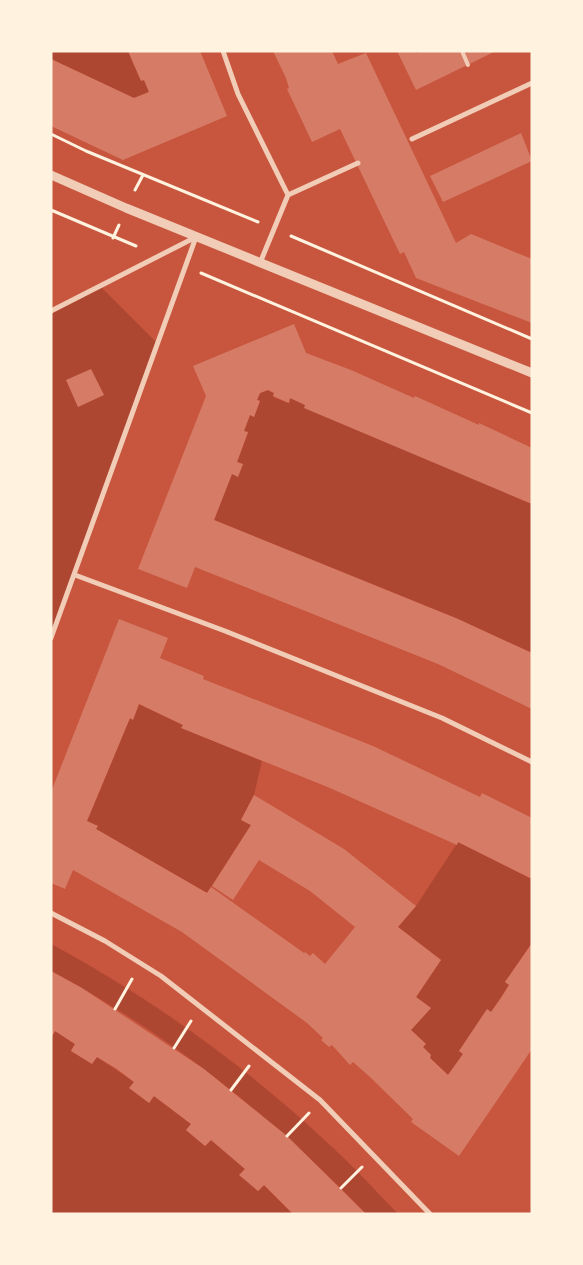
<svg xmlns="http://www.w3.org/2000/svg" width="583" height="1265" font-family="'IBM Plex Sans',sans-serif">
  <style>
    .green { fill: #ae4732 }
    .building { fill: #d67c66 }
    .lines { fill: none; stroke-linecap: round; stroke-linejoin: round }
    .path { stroke: #fff3e0; stroke-width: 3 }
    .service { stroke: #f1ccb7; stroke-width: 4 }
    .minor { stroke: #f1ccb7; stroke-width: 5 }
    .tertiary { stroke: #f1ccb7; stroke-width: 9 }
  </style>
  <rect width="100%" height="100%" fill="#c8553d"/>
  <path class="green" d="M 51,51 L 128,51 L 141,80 L 144,80 L 149,92 L 134,98 L 51,59 Z
    M 101,287 L 158,344 L 51,639 L 51,311 Z
    M 268,390 L 274,393 L 273,397 L 288,403 L 290,398 L 532,504 L 532,653 L 458,619 L 214,520 L 232,474 L 238,476 L 243,464 L 237,462 L 248,433 L 244,431 L 250,415 L 254,417 L 260,401 L 257,400 L 260,393 Z
    M 139,704 L 183,725 L 182,728 L 262,761 L 254,795 L 241,820 L 251,825 L 207,893 L 96,829 L 97,826 L 87,821 L 130,718 L 133,719 Z
    M 458,842 L 532,879 L 532,943 L 505,982 L 509,985 L 491,1012 L 487,1010 L 459,1051 L 463,1054 L 448,1075 L 430,1058 L 431,1055 L 423,1047 L 425,1043 L 411,1030 L 431,1008 L 416,997 L 441,960 L 398,927 L 416,906 Z
    M 51,944 C 153,999 247,1067 331,1146 C 354,1167 376,1191 398,1214 L 366,1214 C 274,1118 169,1034 51,971 Z
    M 55,1031 L 75,1044 L 71,1051 L 92,1063 L 97,1057 L 134,1082 L 130,1088 L 149,1102 L 154,1096 L 191,1124 L 186,1130 L 205,1146 L 211,1140 L 245,1169 L 240,1175 L 258,1191 L 264,1185 L 293,1214 L 51,1214 L 51,1038 Z"/>
  <path class="building" d="M 128,51 L 200,51 L 227,116 L 123,160 L 51,126 L 51,59 L 134,98 L 149,92 L 144,80 L 141,81 Z
    M 273,51 L 332,51 L 338,64 L 366,53 L 456,243 L 471,234 L 532,259 L 532,323 L 416,278 L 404,252 L 400,254 L 340,129 L 312,142 L 287,89 L 289,88 L 286,78 Z
    M 397,51 L 415,51 L 416,53 L 420,51 L 496,51 L 416,90 Z
    M 521,133 L 532,161 L 443,202 L 430,176 Z
    M 294,324 L 306,353 L 351,370 L 414,398 L 415,396 L 479,425 L 479,423 L 532,448 L 532,504 L 304,408 L 305,405 L 290,398 L 289,403 L 273,396 L 274,393 L 268,390 L 260,393 L 257,400 L 260,401 L 254,417 L 250,415 L 244,431 L 248,432 L 237,462 L 243,464 L 238,477 L 232,474 L 214,520 L 458,619 L 532,653 L 532,709 L 438,664 L 195,567 L 187,588 L 138,569 L 206,396 L 193,366 Z
    M 91,369 L 104,395 L 78,407 L 66,380 Z
    M 119,619 L 168,638 L 160,658 L 204,676 L 203,679 L 373,746 L 480,797 L 482,793 L 532,818 L 532,879 L 458,842 L 457,845 L 330,788 L 181,728 L 183,725 L 139,704 L 133,720 L 130,718 L 87,821 L 98,826 L 96,829 L 207,893 L 211,887 L 304,953 L 305,952 L 310,956 L 313,953 L 325,964 L 355,927 L 310,891 L 259,860 L 233,900 L 212,886 L 251,825 L 241,820 L 254,795 L 344,849 L 416,906 L 398,927 L 441,960 L 416,997 L 431,1008 L 411,1030 L 426,1044 L 423,1047 L 431,1055 L 430,1058 L 448,1075 L 463,1054 L 459,1051 L 487,1009 L 491,1012 L 501,998 L 509,985 L 505,982 L 532,943 L 532,1049 L 459,1156 L 411,1122 L 413,1119 L 370,1077 L 353,1062 L 350,1065 L 332,1045 L 329,1047 L 321,1040 L 323,1038 L 307,1023 L 182,932 L 73,870 L 65,889 L 51,883 L 51,792 Z
    M 51,971 L 82,988 L 204,1069 L 287,1136 L 366,1214 L 293,1214 L 264,1185 L 258,1191 L 239,1175 L 245,1169 L 211,1140 L 205,1146 L 186,1130 L 191,1124 L 154,1096 L 149,1103 L 129,1088 L 134,1082 L 117,1069 L 97,1057 L 92,1064 L 71,1051 L 75,1044 L 55,1031 L 51,1038 Z"/>
  <g class="lines">
    <path class="path" d="M 51,134 L 86,151 L 258,222
      M 135,190 L 143,175
      M 51,210 L 136,246
      M 291,236 L 532,339
      M 113,238 L 119,225
      M 201,273 L 532,413
      M 115,1009 L 132,979
      M 174,1048 L 191,1021
      M 231,1090 L 249,1066
      M 287,1136 L 309,1113
      M 341,1188 L 362,1167"/>
    <path class="service" d="M 462,51 L 468,65"/>
    <path class="minor" d="M 223,51 L 238,94 L 288,195 L 260,263
      M 412,139 L 532,83
      M 288,195 L 358,163
      M 51,311 L 196,237 L 51,638
      M 75,575 L 225,631 L 442,718 L 532,762
      M 51,913 L 105,941 L 161,976 L 320,1100 L 430,1214"/>
    <path class="tertiary" d="M 51,175 L 126,208 L 532,373"/>
  </g>
  <rect width="583" height="1265" fill="none" stroke="#fff3e0" stroke-width="105"/>
</svg>
